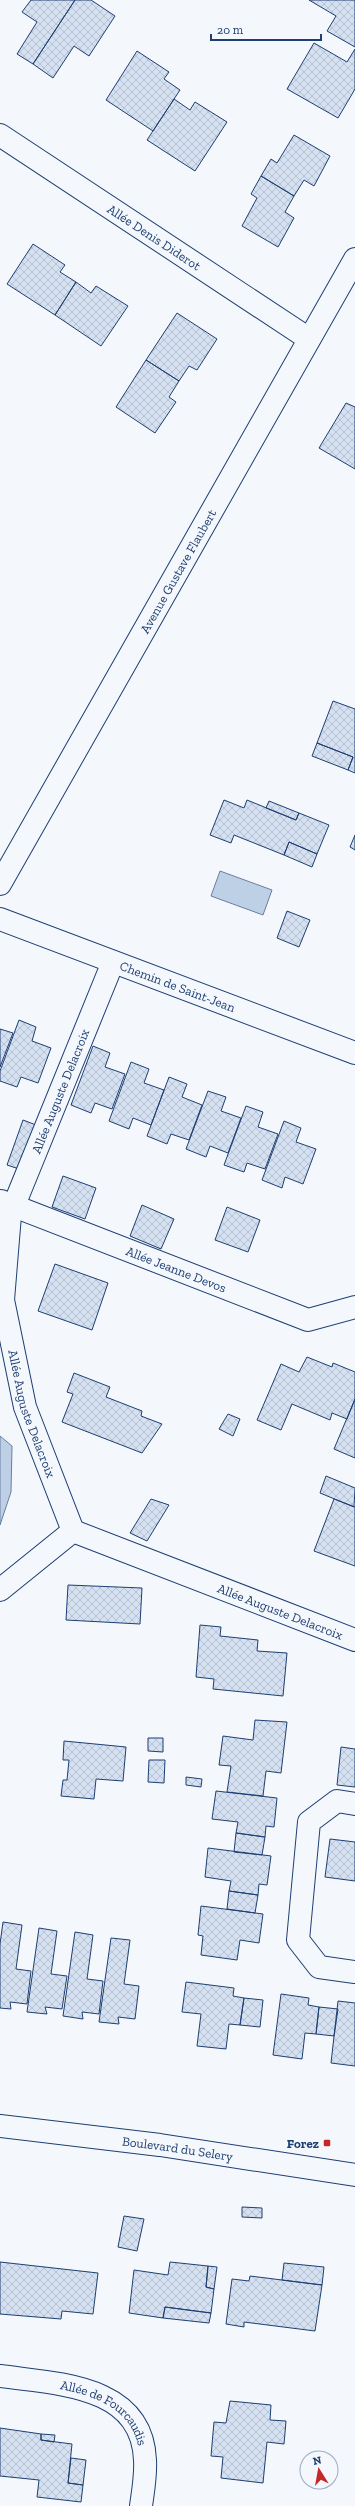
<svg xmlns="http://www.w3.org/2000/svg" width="355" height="2506" font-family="'Zilla Slab',serif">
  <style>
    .water { fill: #bed0e5; stroke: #687fa3 }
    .building { fill: url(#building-cross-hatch); stroke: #1d3f73 }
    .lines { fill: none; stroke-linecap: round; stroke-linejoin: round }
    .minor-casing { stroke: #1d3f73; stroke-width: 24 }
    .tertiary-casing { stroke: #1d3f73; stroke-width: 24 }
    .minor { stroke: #f4f7fb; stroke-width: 22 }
    .tertiary { stroke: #f4f7fb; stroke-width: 22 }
    .poi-dot { fill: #c62828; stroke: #f4f7fb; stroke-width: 1.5 }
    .labels { text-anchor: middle; stroke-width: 3; stroke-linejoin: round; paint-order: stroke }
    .street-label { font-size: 13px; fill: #1d3f73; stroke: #f4f7fb }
    .poi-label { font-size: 13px; font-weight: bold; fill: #1d3f73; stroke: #f4f7fb; text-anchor: end }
  </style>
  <defs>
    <pattern id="building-cross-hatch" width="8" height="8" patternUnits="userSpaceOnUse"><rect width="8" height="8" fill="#d5e0f0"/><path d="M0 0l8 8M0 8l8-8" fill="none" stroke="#b6c1d1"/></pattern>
  </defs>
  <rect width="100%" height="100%" fill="#f4f7fb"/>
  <path class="water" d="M 220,871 L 272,890 L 263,915 L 211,896 Z
    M 0,1436 L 12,1446 L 11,1492 L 0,1525 Z"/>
  <path class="building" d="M 31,0 L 75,0 L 33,64 L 17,54 L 37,22 L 22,12 Z
    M 75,0 L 91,0 L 115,16 L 89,56 L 74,46 L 53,78 L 33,64 Z
    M 309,0 L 355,0 L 355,47 L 327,31 L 336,16 Z
    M 314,43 L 347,62 L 355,49 L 355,89 L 338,118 L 287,89 Z
    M 137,51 L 169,72 L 164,79 L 180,90 L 153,131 L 106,100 Z
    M 174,99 L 190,110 L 195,102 L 227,122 L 195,171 L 147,140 Z
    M 294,135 L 330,156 L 314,186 L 304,180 L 294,196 L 261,176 L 271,159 L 277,163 Z
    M 261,176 L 294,196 L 285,212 L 294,218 L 278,247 L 242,226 L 257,198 L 251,194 Z
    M 33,244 L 65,265 L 60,272 L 76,282 L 55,315 L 7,284 Z
    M 76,282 L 91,293 L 96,286 L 128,306 L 101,346 L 55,315 Z
    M 177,313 L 217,339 L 197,370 L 189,366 L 179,381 L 146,360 Z
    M 146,360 L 179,381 L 169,397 L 176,402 L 155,433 L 116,407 Z
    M 346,403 L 355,407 L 355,469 L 319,448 Z
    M 333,701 L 355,709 L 355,773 L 348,770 L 353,757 L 317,743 Z
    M 317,743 L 353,757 L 348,770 L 312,756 Z
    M 224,800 L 244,808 L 247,800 L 296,820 L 299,813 L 329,825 L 317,854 L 289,842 L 284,855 L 234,835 L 231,843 L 210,835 Z
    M 269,801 L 299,813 L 296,820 L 266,808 Z
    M 355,835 L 355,850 L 350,847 Z
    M 289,842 L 317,854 L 312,867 L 284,855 Z
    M 287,911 L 310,920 L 299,947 L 277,938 Z
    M 19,1020 L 36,1027 L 32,1041 L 51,1048 L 38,1083 L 21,1077 L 17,1087 L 0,1081 L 0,1071 Z
    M 0,1029 L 13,1033 L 0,1067 Z
    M 93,1046 L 110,1053 L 105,1067 L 125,1074 L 112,1109 L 95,1103 L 91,1113 L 71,1105 Z
    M 131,1062 L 149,1069 L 144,1083 L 164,1090 L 151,1125 L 133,1118 L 129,1129 L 109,1121 Z
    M 169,1077 L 187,1084 L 182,1097 L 202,1105 L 189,1140 L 171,1134 L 167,1144 L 147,1136 Z
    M 208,1091 L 226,1097 L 221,1111 L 241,1118 L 228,1153 L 210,1146 L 206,1157 L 186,1149 Z
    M 246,1106 L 263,1112 L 258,1127 L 278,1134 L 265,1169 L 247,1163 L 244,1172 L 224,1165 Z
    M 23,1120 L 36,1125 L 19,1169 L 7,1165 Z
    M 284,1121 L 301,1128 L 296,1142 L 316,1149 L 303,1184 L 285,1177 L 282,1188 L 262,1180 Z
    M 63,1176 L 96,1188 L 85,1219 L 52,1207 Z
    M 142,1205 L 174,1219 L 161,1249 L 130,1236 Z
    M 227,1207 L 260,1220 L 248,1252 L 215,1240 Z
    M 55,1264 L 108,1283 L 92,1330 L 38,1311 Z
    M 307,1357 L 332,1367 L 333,1363 L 355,1372 L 355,1399 L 347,1419 L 332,1413 L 330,1420 L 292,1404 L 281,1430 L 257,1420 L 281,1364 L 299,1372 Z
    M 74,1373 L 110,1387 L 106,1397 L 142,1411 L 141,1416 L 162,1424 L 142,1453 L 62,1422 L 73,1394 L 67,1392 Z
    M 355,1399 L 355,1458 L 334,1449 Z
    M 228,1414 L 240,1419 L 233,1436 L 219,1429 Z
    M 326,1476 L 355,1488 L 354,1507 L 320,1493 Z
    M 151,1499 L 169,1505 L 147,1541 L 130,1533 Z
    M 334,1499 L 355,1507 L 355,1566 L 314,1551 Z
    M 68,1585 L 142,1588 L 140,1624 L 66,1620 Z
    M 200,1625 L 221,1627 L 220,1636 L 258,1640 L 257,1651 L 287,1653 L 283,1696 L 213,1689 L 214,1679 L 196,1677 Z
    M 255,1720 L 287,1722 L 281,1773 L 266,1771 L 263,1796 L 227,1792 L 231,1766 L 219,1765 L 223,1736 L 253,1740 Z
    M 148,1738 L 163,1738 L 163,1752 L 148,1751 Z
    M 64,1741 L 126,1747 L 123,1781 L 96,1779 L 94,1799 L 61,1796 L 63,1780 L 67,1780 L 69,1760 L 63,1760 Z
    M 341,1747 L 355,1749 L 355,1787 L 337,1785 Z
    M 149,1760 L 165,1760 L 164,1783 L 148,1782 Z
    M 186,1777 L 202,1779 L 201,1787 L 186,1785 Z
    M 216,1791 L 277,1798 L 274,1827 L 266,1826 L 265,1837 L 236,1833 L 238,1822 L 212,1819 Z
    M 236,1833 L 265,1837 L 262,1855 L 234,1852 Z
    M 330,1839 L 355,1842 L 355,1881 L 325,1877 Z
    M 208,1848 L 271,1856 L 267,1885 L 259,1884 L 258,1895 L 229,1891 L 231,1881 L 205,1877 Z
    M 229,1891 L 258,1895 L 255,1913 L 227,1909 Z
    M 201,1906 L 263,1914 L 259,1943 L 240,1940 L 237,1960 L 201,1955 L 203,1936 L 198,1935 Z
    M 3,1922 L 22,1925 L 16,1969 L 31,1971 L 27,2004 L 10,2002 L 11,2009 L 0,2008 L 0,1944 Z
    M 39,1928 L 57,1931 L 51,1974 L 67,1976 L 62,2009 L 45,2007 L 47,2014 L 27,2012 Z
    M 75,1932 L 93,1935 L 87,1979 L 103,1981 L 99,2014 L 82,2012 L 83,2019 L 63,2016 Z
    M 111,1938 L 130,1940 L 124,1984 L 139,1986 L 135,2019 L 118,2017 L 119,2024 L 99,2022 Z
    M 186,1982 L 234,1988 L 233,1996 L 244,1998 L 240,2025 L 229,2024 L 226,2049 L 197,2046 L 201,2014 L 182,2012 Z
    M 281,1994 L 309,1998 L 308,2005 L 319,2007 L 316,2034 L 305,2033 L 302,2059 L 273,2055 Z
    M 244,1998 L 263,2000 L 260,2027 L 240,2025 Z
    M 338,2001 L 355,2003 L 355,2066 L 331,2063 Z
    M 319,2007 L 338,2009 L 334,2036 L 316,2034 Z
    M 242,2207 L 262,2208 L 262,2218 L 242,2217 Z
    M 124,2216 L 144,2219 L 137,2251 L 118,2247 Z
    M 0,2262 L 98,2273 L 93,2314 L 62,2311 L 61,2319 L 0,2314 Z
    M 170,2262 L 208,2266 L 206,2287 L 214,2289 L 211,2313 L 165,2307 L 163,2318 L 129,2313 L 134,2270 L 168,2275 Z
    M 284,2263 L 324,2267 L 322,2285 L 282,2280 Z
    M 208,2266 L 217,2267 L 214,2289 L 206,2287 Z
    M 250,2276 L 322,2285 L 315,2331 L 244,2322 L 244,2327 L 226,2324 L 232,2279 L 249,2281 Z
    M 165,2307 L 211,2313 L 209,2323 L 163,2318 Z
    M 230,2401 L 271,2405 L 270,2420 L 286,2421 L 284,2444 L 267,2442 L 263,2483 L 221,2478 L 223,2457 L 211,2456 L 214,2422 L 226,2423 Z
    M 0,2428 L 41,2434 L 41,2440 L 72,2444 L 68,2483 L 83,2485 L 81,2502 L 37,2497 L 39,2480 L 0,2476 Z
    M 41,2434 L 55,2435 L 54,2442 L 41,2440 Z
    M 71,2458 L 86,2460 L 83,2485 L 68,2483 Z"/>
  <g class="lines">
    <defs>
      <g id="minor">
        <path id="s1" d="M 0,135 L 309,339"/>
        <path id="s2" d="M 0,884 L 355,259"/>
        <path id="s3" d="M 0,919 L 355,1053"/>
        <path id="s4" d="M 113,962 L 10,1215 L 3,1300 L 25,1407 L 73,1531 L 355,1640"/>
        <path id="s5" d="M 1,1201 L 308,1320 L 355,1307"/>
        <path d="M 0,1590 L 73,1531"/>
        <path d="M 355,1804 L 337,1801 L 309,1822 L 298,1940 L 319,1967 L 355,1972"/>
        <path id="s6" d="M 0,2376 C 56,2384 142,2384 145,2460 C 146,2476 143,2491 141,2506"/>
      </g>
      <g id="tertiary">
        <path id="s7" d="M 0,2126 L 160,2145 L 355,2175"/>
      </g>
    </defs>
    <use href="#minor" class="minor-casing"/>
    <use href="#tertiary" class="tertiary-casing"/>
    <use href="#minor" class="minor"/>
    <use href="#tertiary" class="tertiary"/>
  </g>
  <rect class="poi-dot" x="323" y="2139" width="8" height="8" rx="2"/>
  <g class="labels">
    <g class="street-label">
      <text dy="5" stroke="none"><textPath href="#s1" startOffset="185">Allée Denis Diderot</textPath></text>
      <text dy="5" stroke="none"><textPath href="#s2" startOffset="360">Avenue Gustave Flaubert</textPath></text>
      <text dy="5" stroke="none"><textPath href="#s3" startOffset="190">Chemin de Saint-Jean</textPath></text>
      <text transform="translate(60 1091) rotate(-68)" y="5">Allée Auguste Delacroix</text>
      <text dy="5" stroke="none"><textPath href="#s5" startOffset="188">Allée Jeanne Devos</textPath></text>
      <text dy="5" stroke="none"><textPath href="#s4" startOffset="476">Allée Auguste Delacroix</textPath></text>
      <text dy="5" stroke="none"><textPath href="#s4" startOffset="823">Allée Auguste Delacroix</textPath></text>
      <text dy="5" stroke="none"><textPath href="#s7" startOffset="179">Boulevard du Selery</textPath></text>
      <text dy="5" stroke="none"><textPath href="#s6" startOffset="116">Allée de Fourcaudis</textPath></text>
    </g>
    <g class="poi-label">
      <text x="319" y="2148">Forez</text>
    </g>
  </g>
  <g transform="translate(319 2470) rotate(349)"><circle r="19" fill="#f4f7fb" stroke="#9eadc5"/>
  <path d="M0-3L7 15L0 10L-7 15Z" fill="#c62828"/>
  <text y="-6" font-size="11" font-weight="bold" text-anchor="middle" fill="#1d3f73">N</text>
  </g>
  <path d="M211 34v6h110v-6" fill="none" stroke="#1d3f73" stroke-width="2"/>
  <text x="217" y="34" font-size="12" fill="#1d3f73" stroke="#f4f7fb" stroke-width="3" paint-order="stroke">20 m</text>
</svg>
